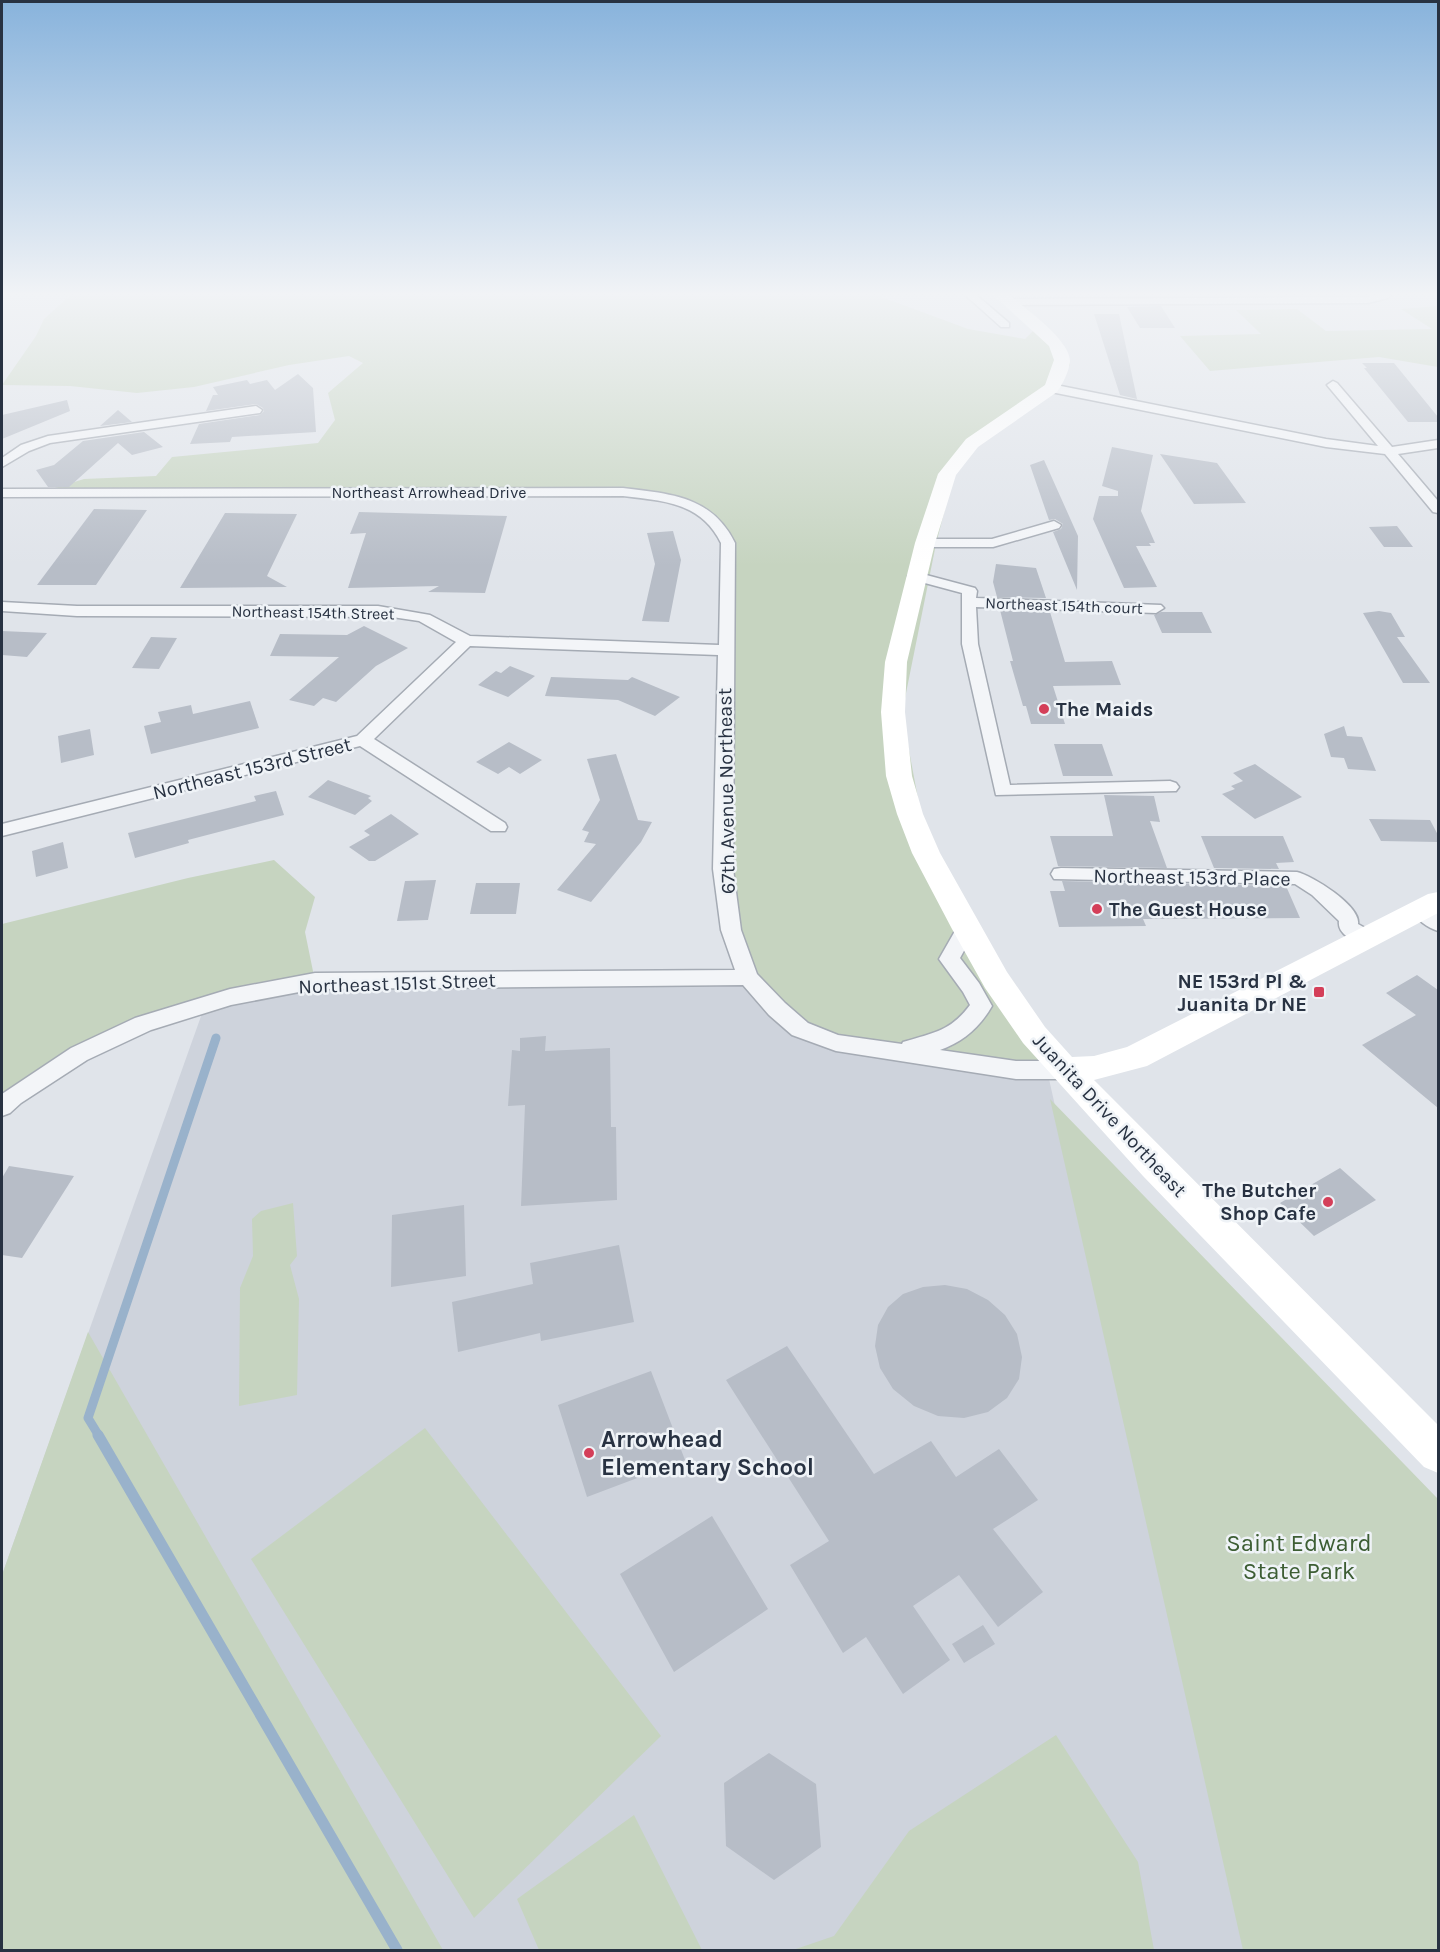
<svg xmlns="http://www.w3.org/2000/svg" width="1440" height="1952" font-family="Karla,sans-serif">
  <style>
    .built { fill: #ced3dc }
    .green { fill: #c6d4c0 }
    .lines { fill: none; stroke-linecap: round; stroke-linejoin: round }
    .stream-far1 { stroke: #99b2cb; stroke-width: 9 }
    .stream { stroke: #99b2cb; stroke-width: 11 }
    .building { fill: #b7bdc7 }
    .street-casing { stroke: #a5abb4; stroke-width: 3 }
    .street { fill: #f3f5f8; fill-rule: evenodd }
    .secondary { fill: #fff; fill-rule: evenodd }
    .poi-dot { fill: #d43f59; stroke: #eff3f7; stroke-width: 2 }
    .labels { text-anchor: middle; stroke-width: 5; stroke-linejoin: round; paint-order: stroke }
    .far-street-label { font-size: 16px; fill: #283242; stroke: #eff3f7 }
    .poi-label { font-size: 20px; font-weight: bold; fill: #283242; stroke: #eff3f7; text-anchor: start }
    .street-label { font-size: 20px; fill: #283242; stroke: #eff3f7 }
    .near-poi-label { font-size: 24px; font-weight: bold; fill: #283242; stroke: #eff3f7; text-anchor: start }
    .near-park-label { font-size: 24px; fill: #3d5e34; stroke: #eff3f7 }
  </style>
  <rect width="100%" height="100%" fill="#e0e4ea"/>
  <path class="built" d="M 750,975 L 835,1044 L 1049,1079 L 1244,1950 L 2,1950 L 2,1575 L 205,1005 L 315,982 Z"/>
  <path class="green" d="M 73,293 L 871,293 L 968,329 L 1025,339 L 1040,324 L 1063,344 L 1070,365 L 1051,388 L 972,443 L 954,474 L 936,544 L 902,713 L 928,852 L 1049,1079 L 835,1044 L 777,1009 L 731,930 L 728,543 L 711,516 L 653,495 L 42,492 L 84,479 L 156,476 L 172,457 L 318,443 L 335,420 L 328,393 L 363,363 L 349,356 L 289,365 L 194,387 L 137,393 L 70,386 L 2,385 L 36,336 L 44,319 Z
    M 1438,306 L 1438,367 L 1379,357 L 1210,371 L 1180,336 L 1261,334 L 1236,310 L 1297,309 L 1326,331 L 1432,329 L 1401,309 Z
    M 274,860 L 315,897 L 305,932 L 315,981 L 230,997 L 79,1054 L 2,1111 L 2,924 L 188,878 Z
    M 1050,1099 L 1438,1499 L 1438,1950 L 1243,1950 Z
    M 293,1203 L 297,1256 L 290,1265 L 299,1299 L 297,1395 L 239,1406 L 240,1288 L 253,1256 L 252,1219 L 261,1211 Z
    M 88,1332 L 443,1950 L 2,1950 L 2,1575 Z
    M 425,1428 L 661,1736 L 474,1918 L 251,1559 Z
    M 1056,1735 L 1138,1862 L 1154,1950 L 793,1950 L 834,1936 L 909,1831 Z
    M 634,1815 L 702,1950 L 539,1950 L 517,1899 Z"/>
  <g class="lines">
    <path class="stream-far1" d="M 99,1436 L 88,1418 L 216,1038"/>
    <path class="stream" d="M 98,1435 L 397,1950"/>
  </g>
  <path class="building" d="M 1161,306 L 1175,328 L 1140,328 L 1127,307 Z
    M 1094,314 L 1119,314 L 1137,399 L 1120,395 Z
    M 1362,363 L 1394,363 L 1438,417 L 1438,422 L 1408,422 L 1364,368 L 1367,368 Z
    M 298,374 L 313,388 L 316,432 L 232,437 L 230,442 L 190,444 L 199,424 L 260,415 L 264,411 L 263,408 L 256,404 L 206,411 L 213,395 L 218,395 L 213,387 L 247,380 L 250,384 L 267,380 L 275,390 Z
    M 67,400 L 70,411 L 2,439 L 2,415 Z
    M 118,410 L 132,422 L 100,426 Z
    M 144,432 L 163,447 L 132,455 L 118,443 L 69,487 L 48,487 L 36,470 L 54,465 L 83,441 Z
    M 1112,447 L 1153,455 L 1141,511 L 1155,543 L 1149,543 L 1151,546 L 1136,546 L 1157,587 L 1124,588 L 1093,519 L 1099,496 L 1118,496 L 1118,491 L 1102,486 Z
    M 1160,454 L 1217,463 L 1246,503 L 1194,504 Z
    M 1044,460 L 1078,536 L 1077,590 L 1053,532 L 1061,529 L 1063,524 L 1055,519 L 1049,520 L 1030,465 Z
    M 94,509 L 147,510 L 96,585 L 37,585 Z
    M 359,512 L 507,516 L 485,593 L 428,592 L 439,586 L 348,588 L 366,533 L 350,534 Z
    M 225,513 L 297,514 L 267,576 L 287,587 L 180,588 Z
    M 1397,526 L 1413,547 L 1384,547 L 1369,527 Z
    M 673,531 L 681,560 L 669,622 L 642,621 L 655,564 L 647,533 Z
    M 996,564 L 1036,568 L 1046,598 L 997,597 L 993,582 Z
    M 1000,610 L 1050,612 L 1065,662 L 1112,661 L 1121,685 L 1053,686 L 1065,724 L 1031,724 L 1026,706 L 1023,706 L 1010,661 L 1013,661 Z
    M 1379,611 L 1391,613 L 1405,637 L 1397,637 L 1430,683 L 1403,683 L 1363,613 Z
    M 1161,612 L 1202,612 L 1212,633 L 1162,633 L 1154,615 Z
    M 364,626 L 408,648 L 376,666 L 336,702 L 323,698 L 314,706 L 289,700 L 339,657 L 270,656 L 280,634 L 347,635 Z
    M 2,631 L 47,633 L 27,657 L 2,655 Z
    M 151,637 L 177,638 L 159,669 L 132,668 Z
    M 510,666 L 535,676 L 508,697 L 478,685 L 496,671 L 501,673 Z
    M 551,677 L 628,680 L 632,677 L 680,697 L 655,716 L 618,700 L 545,696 Z
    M 250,701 L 259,728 L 151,754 L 144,726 L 161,722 L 158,712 L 191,705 L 193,714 Z
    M 1344,726 L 1347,736 L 1362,737 L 1376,771 L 1348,769 L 1344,758 L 1331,757 L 1324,734 Z
    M 90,729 L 94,755 L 61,763 L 58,736 Z
    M 509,742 L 542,760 L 520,774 L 509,767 L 498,774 L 476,762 Z
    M 1054,744 L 1102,744 L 1113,776 L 1063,776 Z
    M 616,754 L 638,820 L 652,822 L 641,842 L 591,902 L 557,890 L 596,844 L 584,842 L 589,832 L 582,830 L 600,800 L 587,759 Z
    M 1255,764 L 1302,797 L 1255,819 L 1222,794 L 1235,789 L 1231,786 L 1243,781 L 1233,773 Z
    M 328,780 L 371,796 L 368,798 L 372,801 L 355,815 L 308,797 Z
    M 276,791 L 284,815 L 188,840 L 189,843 L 135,858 L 128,833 L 256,801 L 254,796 Z
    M 1104,795 L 1154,796 L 1160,822 L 1150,821 L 1167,868 L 1058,866 L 1050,836 L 1113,836 Z
    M 391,814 L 419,834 L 375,861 L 369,861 L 349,847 L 370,835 L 364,831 Z
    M 1369,819 L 1430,820 L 1438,835 L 1438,842 L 1381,841 Z
    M 1201,836 L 1283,836 L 1294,862 L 1276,863 L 1279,869 L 1214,868 Z
    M 63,842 L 68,868 L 36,877 L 32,851 Z
    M 436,880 L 428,920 L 397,921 L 405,881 Z
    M 1062,881 L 1286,886 L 1300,918 L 1143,919 L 1146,926 L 1059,927 L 1050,891 L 1065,891 Z
    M 476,883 L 520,883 L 516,914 L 470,914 Z
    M 1417,975 L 1438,990 L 1438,1108 L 1362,1045 L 1416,1015 L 1386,993 Z
    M 546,1036 L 545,1051 L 610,1048 L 611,1127 L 616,1127 L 617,1200 L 521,1206 L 525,1105 L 508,1106 L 512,1050 L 520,1051 L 520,1038 Z
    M 9,1166 L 74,1176 L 22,1258 L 2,1255 L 2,1178 Z
    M 1340,1168 L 1376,1200 L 1314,1236 L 1280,1203 Z
    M 464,1205 L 466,1276 L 391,1287 L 392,1215 Z
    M 619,1245 L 634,1322 L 541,1341 L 540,1333 L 458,1352 L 452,1302 L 533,1284 L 530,1263 Z
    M 945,1285 L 967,1289 L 988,1300 L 1005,1315 L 1017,1334 L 1022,1357 L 1019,1379 L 1007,1398 L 988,1412 L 964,1418 L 938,1416 L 914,1406 L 893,1389 L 880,1368 L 875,1346 L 878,1325 L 888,1307 L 903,1294 L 923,1287 Z
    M 787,1346 L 874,1474 L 931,1441 L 956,1477 L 999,1449 L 1038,1500 L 993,1529 L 1043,1592 L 998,1627 L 959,1575 L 913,1606 L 950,1660 L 903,1694 L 866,1637 L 843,1653 L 790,1565 L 829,1541 L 726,1380 Z
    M 651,1371 L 685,1460 L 587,1497 L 558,1405 Z
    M 712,1516 L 768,1609 L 674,1672 L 620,1574 Z
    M 983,1625 L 995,1644 L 964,1663 L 952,1644 Z
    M 769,1753 L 816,1784 L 821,1847 L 774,1880 L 726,1846 L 724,1783 Z"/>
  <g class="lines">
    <defs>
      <path id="street" d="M 963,293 L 974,293 L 1009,323 L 1009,327 L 1001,327 Z
        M 1381,293 L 1392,293 L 1388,298 L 1368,303 L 1009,305 L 1004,302 L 1009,299 L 1368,297 Z
        M 1333,381 L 1337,383 L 1392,447 L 1438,440 L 1438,448 L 1398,454 L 1438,501 L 1438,513 L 1433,512 L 1385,454 L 1326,447 L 1051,392 L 1045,388 L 1051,384 L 1326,439 L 1378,446 L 1327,385 Z
        M 256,406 L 262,410 L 260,413 L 50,443 L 29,451 L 2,467 L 2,458 L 21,445 L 48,436 Z
        M 623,488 C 671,494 712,496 735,543 L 733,869 L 741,930 L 757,974 L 785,1003 L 808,1023 L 838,1035 L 902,1044 L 903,1042 C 932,1033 950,1032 970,1005 L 963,992 L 939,959 L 959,924 L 966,922 L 973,924 L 976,929 L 960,958 L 979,983 L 992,1006 C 980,1027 963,1042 940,1050 L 1016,1061 L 1064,1061 L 1072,1064 L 1075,1070 L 1072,1076 L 1064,1079 L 1016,1079 L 836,1051 L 792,1035 L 769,1015 L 743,985 L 315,989 L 231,1005 L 151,1030 L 87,1060 L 21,1103 L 10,1113 L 2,1116 L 2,1094 L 71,1048 L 135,1018 L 230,989 L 315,973 L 735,970 L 721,930 L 713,869 L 718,655 L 470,646 L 374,739 L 505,823 L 507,827 L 505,831 L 491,831 L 360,746 L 2,836 L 2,824 L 357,736 L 456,642 L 419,621 L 392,617 L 77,616 L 2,611 L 2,602 L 77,606 L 378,606 L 430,615 L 470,636 L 719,645 L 721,543 C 701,502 663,501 623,496 L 2,497 L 2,489 Z
        M 1054,521 L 1061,525 L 1059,528 L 993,547 L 925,547 L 918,543 L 925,539 L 992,539 Z
        M 915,572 L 975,588 L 977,591 L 976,598 L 1161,605 L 1164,608 L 1156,613 L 976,607 L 978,644 L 1010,785 L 1170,781 L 1176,783 L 1179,787 L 1176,791 L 996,795 L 962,644 L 962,593 L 910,579 L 908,576 L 910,573 Z
        M 1061,868 L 1297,872 C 1313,876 1361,906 1358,924 L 1374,933 L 1377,938 L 1374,943 L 1367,945 C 1355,942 1337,935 1339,921 L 1312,895 L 1295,884 L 1054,879 L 1051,874 L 1054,869 Z
        M 1420,903 L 1427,905 L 1438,914 L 1438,931 C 1428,928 1416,919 1410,910 L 1413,905 Z"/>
    </defs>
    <use href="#street" class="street-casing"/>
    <use href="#street" class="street"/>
    <path class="secondary" d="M 991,293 L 1007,293 C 1023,307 1070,339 1070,361 C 1069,372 1063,383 1057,392 L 978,447 L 956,475 L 935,543 L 907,662 L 905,712 L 912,776 L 923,814 L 940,853 L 1007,972 L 1045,1027 L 1072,1057 L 1094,1056 L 1127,1047 L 1428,894 L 1438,892 L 1438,913 L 1147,1066 L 1094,1080 L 1438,1425 L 1438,1473 L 1424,1467 L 1143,1176 L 1023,1043 L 985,988 L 952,929 L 912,853 L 897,814 L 886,776 L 881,712 L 885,662 L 915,543 L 938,474 L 966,439 L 1045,385 L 1054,360 L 1049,346 Z"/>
  </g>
  <linearGradient id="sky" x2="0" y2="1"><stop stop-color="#88b3dc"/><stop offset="0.52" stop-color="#f1f3f6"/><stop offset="1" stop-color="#f1f3f6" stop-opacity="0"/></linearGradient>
  <rect width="1440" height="566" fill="url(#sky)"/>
  <g class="poi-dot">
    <circle cx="1044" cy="709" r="6"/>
    <circle cx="1097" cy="909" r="6"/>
    <rect x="1313" y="986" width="12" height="12" rx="3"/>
    <circle cx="1328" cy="1202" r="6"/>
    <circle cx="589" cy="1453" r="6"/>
  </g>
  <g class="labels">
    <g class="far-street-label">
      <text x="429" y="498">Northeast Arrowhead Drive</text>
      <text transform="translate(1064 605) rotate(2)" y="6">Northeast 154th court</text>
      <text transform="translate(313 612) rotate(1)" y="6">Northeast 154th Street</text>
    </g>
    <g class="poi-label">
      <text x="1056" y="716">The Maids</text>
      <text x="1109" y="916">The Guest House</text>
      <text x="1307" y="988" text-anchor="end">NE 153rd Pl &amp;<tspan x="1307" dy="23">Juanita Dr NE</tspan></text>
      <text x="1316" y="1197" text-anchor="end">The Butcher<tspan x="1316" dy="23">Shop Cafe</tspan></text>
    </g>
    <g class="street-label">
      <text transform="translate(252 768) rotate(-14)" y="7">Northeast 153rd Street</text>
      <text transform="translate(726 791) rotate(-91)" y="7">67th Avenue Northeast</text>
      <text transform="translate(1192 877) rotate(1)" y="7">Northeast 153rd Place</text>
      <text transform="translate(397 983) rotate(-2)" y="7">Northeast 151st Street</text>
      <text transform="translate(1110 1115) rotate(47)" y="7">Juanita Drive Northeast</text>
    </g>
    <g class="near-poi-label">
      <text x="601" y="1447">Arrowhead<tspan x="601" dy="28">Elementary School</tspan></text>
    </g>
    <g class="near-park-label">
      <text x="1299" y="1551">Saint Edward<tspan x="1299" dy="28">State Park</tspan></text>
    </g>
  </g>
  <rect width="1440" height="1952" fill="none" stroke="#283242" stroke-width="6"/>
</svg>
